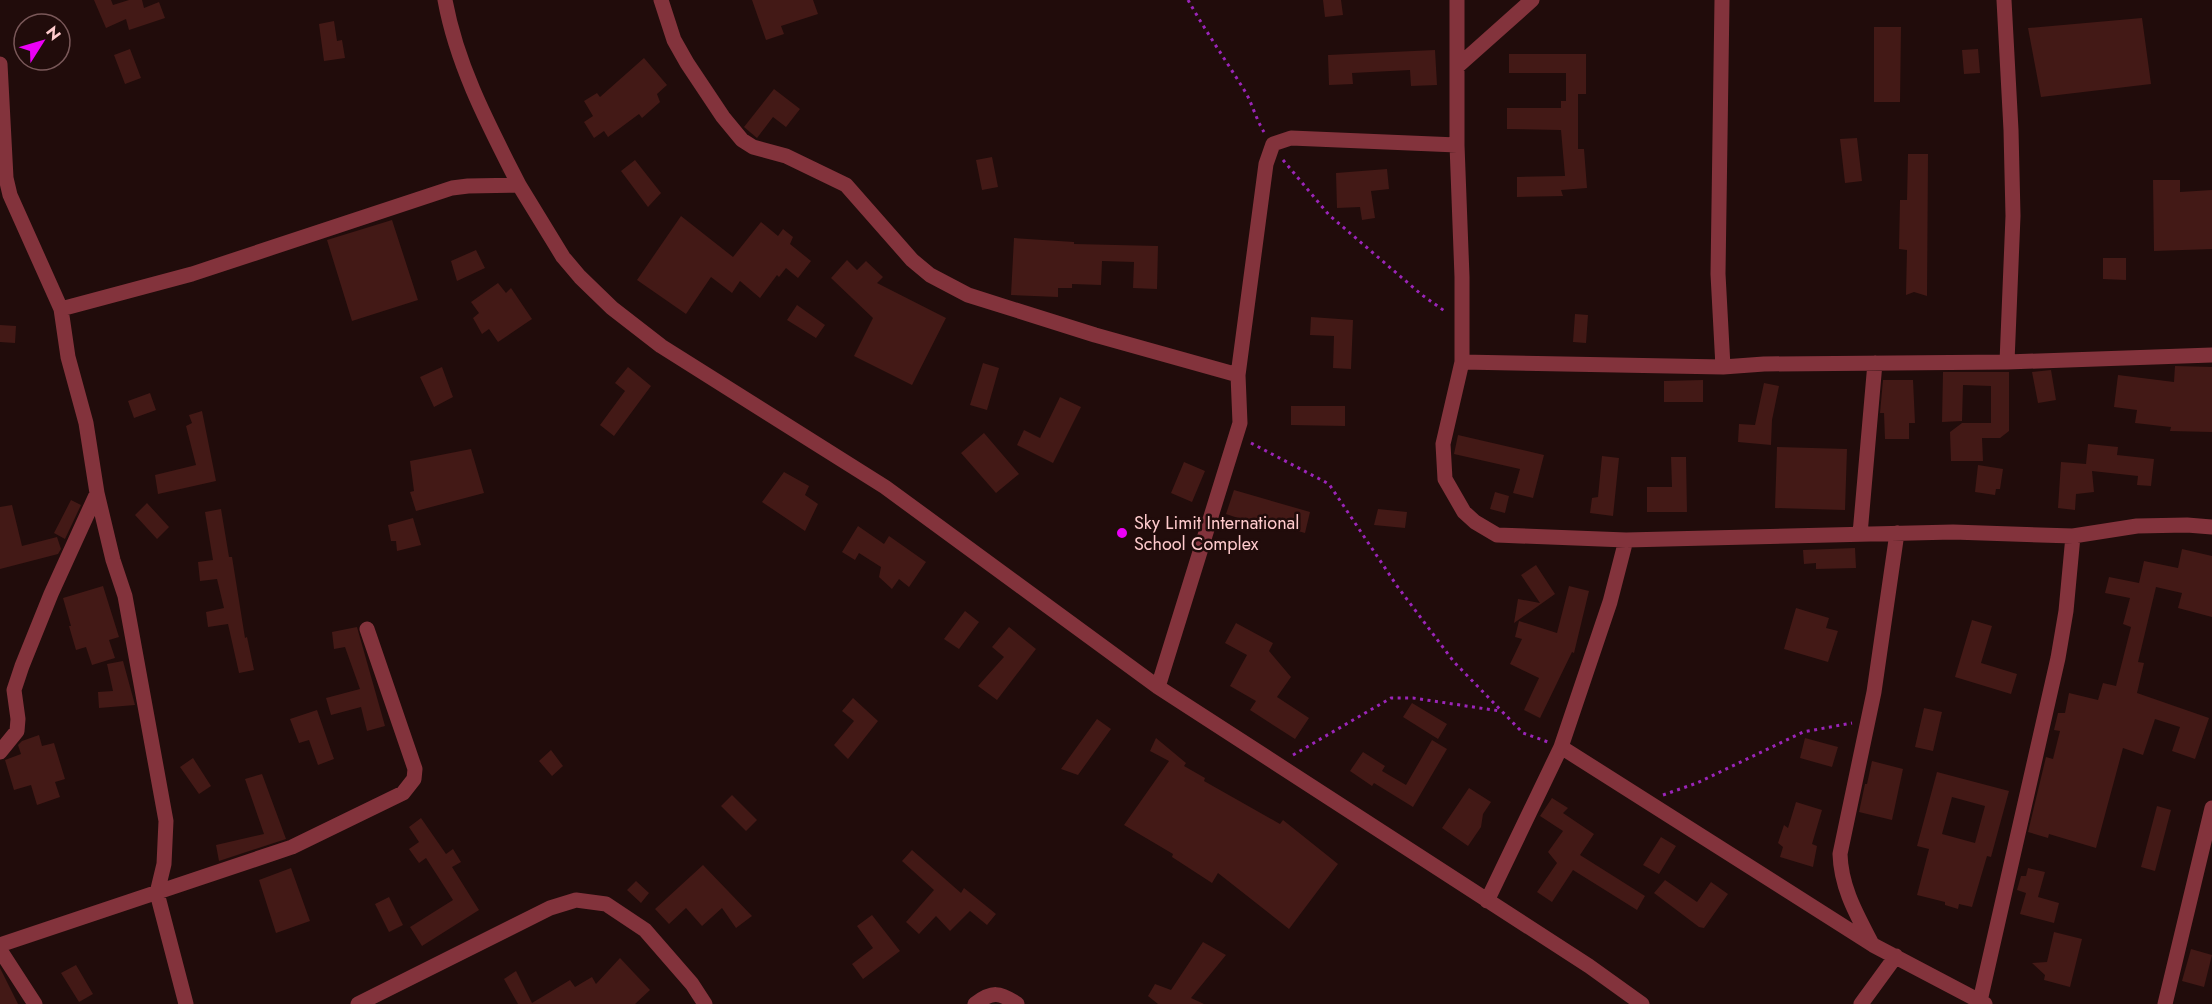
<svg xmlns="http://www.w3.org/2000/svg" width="2212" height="1004" font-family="Jost,sans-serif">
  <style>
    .building { fill: #431916; fill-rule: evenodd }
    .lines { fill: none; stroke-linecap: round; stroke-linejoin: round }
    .path { stroke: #9b25b9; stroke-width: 3; stroke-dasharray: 3 4.5; stroke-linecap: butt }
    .minor { stroke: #83333c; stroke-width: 15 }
    .poi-dot { fill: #eb00f6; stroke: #210c0b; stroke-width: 2 }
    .labels { text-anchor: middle; stroke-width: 5; stroke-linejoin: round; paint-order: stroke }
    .poi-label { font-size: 18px; fill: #ffcbcd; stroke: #210c0b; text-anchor: start }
  </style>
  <rect width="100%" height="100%" fill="#210c0b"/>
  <path class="building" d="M 94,0 L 111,0 L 113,5 L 129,0 L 142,0 L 144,8 L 159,2 L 165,18 L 129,30 L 126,19 L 106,28 Z
    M 752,0 L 813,0 L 818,14 L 781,26 L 784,34 L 766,40 Z
    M 1323,0 L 1341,0 L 1343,15 L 1325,17 Z
    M 2142,18 L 2151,84 L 2041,97 L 2028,28 Z
    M 334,21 L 337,41 L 342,40 L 345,58 L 324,61 L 319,24 Z
    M 1874,27 L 1901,27 L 1900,102 L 1874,102 Z
    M 130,49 L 141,78 L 125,84 L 114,55 Z
    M 1978,49 L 1980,73 L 1964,74 L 1962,50 Z
    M 1435,50 L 1437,85 L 1411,86 L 1410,70 L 1352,73 L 1353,84 L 1329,85 L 1328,55 Z
    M 1509,54 L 1586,54 L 1586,94 L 1578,94 L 1578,149 L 1584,149 L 1587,188 L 1561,190 L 1563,196 L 1517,197 L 1517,177 L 1565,176 L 1561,130 L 1507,129 L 1507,108 L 1561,108 L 1561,101 L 1566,101 L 1566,73 L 1509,73 Z
    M 644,58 L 667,85 L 657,94 L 660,102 L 642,118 L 639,114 L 608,137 L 604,131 L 594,138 L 584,122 L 593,116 L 584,101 L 597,93 L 600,97 Z
    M 774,89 L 800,109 L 786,127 L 773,117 L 757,138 L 744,127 Z
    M 1857,138 L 1862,181 L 1845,183 L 1840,139 Z
    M 1908,154 L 1928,154 L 1927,296 L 1914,292 L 1906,295 L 1907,250 L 1899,249 L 1900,200 L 1907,200 Z
    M 992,157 L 998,187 L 982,190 L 976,160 Z
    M 635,160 L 661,193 L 648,207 L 621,171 Z
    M 1387,169 L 1389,189 L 1371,191 L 1375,218 L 1362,220 L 1360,207 L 1337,208 L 1336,173 Z
    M 2153,180 L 2180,180 L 2180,192 L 2212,190 L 2212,249 L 2154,251 Z
    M 681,216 L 733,257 L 761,222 L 778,236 L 783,229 L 793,237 L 790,244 L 811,261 L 798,278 L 786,268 L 779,277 L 777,275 L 760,298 L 740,281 L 732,293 L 711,277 L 686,314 L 637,280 Z
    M 392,220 L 418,300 L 352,321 L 327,240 Z
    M 1014,238 L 1074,242 L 1074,244 L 1158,246 L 1157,289 L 1133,288 L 1134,262 L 1102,261 L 1101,285 L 1072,284 L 1072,288 L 1058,288 L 1058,297 L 1011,295 Z
    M 476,250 L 485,268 L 457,281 L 451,261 Z
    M 2103,258 L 2126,258 L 2126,280 L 2103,279 Z
    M 847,260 L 857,270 L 866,261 L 883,277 L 877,283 L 946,318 L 912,385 L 854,356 L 873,318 L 831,278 Z
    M 498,283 L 506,293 L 511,288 L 532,319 L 498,342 L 489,329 L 482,334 L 473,318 L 479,313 L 471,302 Z
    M 797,305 L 825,325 L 816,338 L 787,320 Z
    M 1575,314 L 1588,315 L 1586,343 L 1573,342 Z
    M 1311,317 L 1353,320 L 1351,369 L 1333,368 L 1334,336 L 1310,335 Z
    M 0,325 L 16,326 L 15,343 L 0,342 Z
    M 983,363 L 999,368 L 987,410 L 970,405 Z
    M 2175,366 L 2212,367 L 2212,432 L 2170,431 L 2171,427 L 2135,423 L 2137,410 L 2114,407 L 2118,375 L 2174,382 Z
    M 442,367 L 453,397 L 434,407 L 420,377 Z
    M 628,367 L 651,386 L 614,436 L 600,425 L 625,391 L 615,383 Z
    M 2051,370 L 2056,400 L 2038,403 L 2032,372 Z
    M 1943,372 L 2009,372 L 2009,431 L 2000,438 L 1982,438 L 1983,461 L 1951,461 L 1950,432 L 1962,423 L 1991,423 L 1991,386 L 1963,385 L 1962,421 L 1942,422 Z
    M 1703,380 L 1703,402 L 1664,402 L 1664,381 Z
    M 1883,380 L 1913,380 L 1915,423 L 1909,423 L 1909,439 L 1885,439 L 1884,413 L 1880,413 Z
    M 1764,383 L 1779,386 L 1772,420 L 1771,445 L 1738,442 L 1739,424 L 1755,425 Z
    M 150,393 L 156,410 L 134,418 L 128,401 Z
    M 1060,397 L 1081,407 L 1053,463 L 1017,445 L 1024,430 L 1040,438 Z
    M 1291,406 L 1345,406 L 1345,426 L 1291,425 Z
    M 202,411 L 216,481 L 158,494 L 155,475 L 196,465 L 186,426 L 192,423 L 189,415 Z
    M 984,433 L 1019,474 L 996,493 L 961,453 Z
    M 1458,435 L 1544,455 L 1533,498 L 1513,493 L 1520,469 L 1454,454 Z
    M 2088,444 L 2118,447 L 2117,455 L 2154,459 L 2151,486 L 2137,485 L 2138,476 L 2092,471 L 2094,492 L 2076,494 L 2075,510 L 2058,508 L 2061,462 L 2086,464 Z
    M 1777,447 L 1847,449 L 1845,510 L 1775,508 Z
    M 471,449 L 484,493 L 416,511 L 410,492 L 414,491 L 410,461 Z
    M 1602,456 L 1619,458 L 1613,516 L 1590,513 L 1592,498 L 1598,497 Z
    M 1671,457 L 1686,457 L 1687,512 L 1647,512 L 1647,487 L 1672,487 Z
    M 1184,462 L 1205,471 L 1192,502 L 1171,493 Z
    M 1978,465 L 2003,469 L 2000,489 L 1996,489 L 1995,495 L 1975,492 Z
    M 784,472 L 809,486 L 805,495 L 818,504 L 805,531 L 762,502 Z
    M 1234,490 L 1310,512 L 1305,533 L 1253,518 L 1244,520 L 1226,514 Z
    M 1495,492 L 1509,496 L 1505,513 L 1490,509 Z
    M 71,500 L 81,505 L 65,539 L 54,533 Z
    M 147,503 L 169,527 L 157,539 L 135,515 Z
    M 12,505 L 22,546 L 57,537 L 61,549 L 58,554 L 0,569 L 0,507 Z
    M 221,509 L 229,557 L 232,557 L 245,638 L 247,637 L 254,670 L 239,673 L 228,624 L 208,627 L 206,612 L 224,608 L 217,579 L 200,581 L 198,562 L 213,560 L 205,512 Z
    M 1378,509 L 1407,512 L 1405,528 L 1374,525 Z
    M 413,518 L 421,545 L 397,551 L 396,541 L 391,541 L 388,525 Z
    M 858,526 L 884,544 L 889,536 L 926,562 L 909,587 L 899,579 L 892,589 L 879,577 L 881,567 L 859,553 L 855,560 L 842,552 Z
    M 1855,548 L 1856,568 L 1816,569 L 1816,563 L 1804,564 L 1803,550 Z
    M 2182,549 L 2212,556 L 2212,617 L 2178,608 L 2182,593 L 2156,587 L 2138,662 L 2144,663 L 2137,693 L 2209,718 L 2195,759 L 2172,751 L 2180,727 L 2155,719 L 2143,755 L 2123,748 L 2096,848 L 2049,834 L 2048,838 L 2028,832 L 2046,757 L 2053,759 L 2060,731 L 2054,730 L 2058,713 L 2065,713 L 2069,693 L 2098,700 L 2103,683 L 2116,686 L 2131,627 L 2123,624 L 2130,598 L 2105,593 L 2109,577 L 2139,583 L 2144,561 L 2178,568 Z
    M 1536,565 L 1555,594 L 1514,623 L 1518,599 L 1540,603 L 1521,575 Z
    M 103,586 L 119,637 L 109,640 L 115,658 L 92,665 L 86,647 L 76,650 L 69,626 L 71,626 L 63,598 Z
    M 1569,586 L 1589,591 L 1574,653 L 1572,652 L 1540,718 L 1524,710 L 1539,678 L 1510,664 L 1522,639 L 1515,637 L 1519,621 L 1557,633 Z
    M 1796,608 L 1829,618 L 1826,628 L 1838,631 L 1828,662 L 1784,649 Z
    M 965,611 L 979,622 L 959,649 L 944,639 Z
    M 1972,620 L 1992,626 L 1981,663 L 2017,674 L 2011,694 L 1955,677 Z
    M 1236,623 L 1273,643 L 1269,651 L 1291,677 L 1277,697 L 1309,718 L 1295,739 L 1250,710 L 1256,701 L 1230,686 L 1247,655 L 1225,643 Z
    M 357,627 L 385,726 L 367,731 L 361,707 L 331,715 L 326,698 L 360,689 L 345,647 L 334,649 L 332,632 Z
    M 1009,627 L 1036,649 L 997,700 L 978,686 L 1004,657 L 992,647 Z
    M 123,661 L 135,705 L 99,708 L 98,692 L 113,691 L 107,664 Z
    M 853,698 L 878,721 L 848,759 L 834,745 L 854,721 L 842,711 Z
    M 1412,703 L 1447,724 L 1438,739 L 1403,717 Z
    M 1924,708 L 1942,712 L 1933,751 L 1915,747 Z
    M 317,710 L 334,759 L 318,765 L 309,740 L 299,743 L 290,719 Z
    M 1097,719 L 1111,729 L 1078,775 L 1061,769 Z
    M 39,735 L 42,746 L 54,743 L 65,779 L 55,782 L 60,797 L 37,805 L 31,785 L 14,790 L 5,760 L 21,754 L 18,745 L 22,741 Z
    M 1156,738 L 1186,763 L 1184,766 L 1205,778 L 1204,781 L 1280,824 L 1283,820 L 1338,864 L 1289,929 L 1218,873 L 1212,883 L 1172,857 L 1173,854 L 1124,825 L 1169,761 L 1150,751 Z
    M 1805,738 L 1838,747 L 1832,767 L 1800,758 Z
    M 1432,740 L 1447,749 L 1413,807 L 1374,783 L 1372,786 L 1350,771 L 1363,752 L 1385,766 L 1382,771 L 1406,785 Z
    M 551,750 L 563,766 L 552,776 L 539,761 Z
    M 193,758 L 211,786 L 199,794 L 180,767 Z
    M 1872,761 L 1903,769 L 1892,820 L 1859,812 L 1865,784 L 1867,784 Z
    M 1937,772 L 2009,791 L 1991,857 L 1987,856 L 1972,907 L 1959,904 L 1958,909 L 1945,905 L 1945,902 L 1917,895 L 1929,849 L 1917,846 ZM 1952,797 L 1985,806 L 1975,843 L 1942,834 Z
    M 262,774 L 286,839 L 219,861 L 216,845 L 264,834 L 245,779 Z
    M 1469,788 L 1491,802 L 1483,814 L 1481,827 L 1468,846 L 1442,828 Z
    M 732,795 L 757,820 L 746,831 L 721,806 Z
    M 1552,798 L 1568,808 L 1563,813 L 1594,834 L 1580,855 L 1645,896 L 1637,910 L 1573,870 L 1552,902 L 1537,892 L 1557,863 L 1548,852 L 1563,831 L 1540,816 Z
    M 1796,802 L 1822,810 L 1812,844 L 1817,846 L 1813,867 L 1780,857 L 1783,847 L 1778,843 L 1784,825 L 1788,828 Z
    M 2157,806 L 2171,810 L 2155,871 L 2141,867 Z
    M 421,818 L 446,854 L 453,849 L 461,862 L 452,867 L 479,910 L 422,946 L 410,927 L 453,900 L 426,858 L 419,863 L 409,849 L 419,842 L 409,827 Z
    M 1661,837 L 1676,846 L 1659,874 L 1643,865 Z
    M 912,850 L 961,893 L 964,888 L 996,914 L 987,925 L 970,911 L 950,931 L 936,916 L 919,934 L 906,922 L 934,890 L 902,861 Z
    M 703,865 L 752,916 L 736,928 L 722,908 L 702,926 L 686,908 L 669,924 L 655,909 Z
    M 291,868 L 310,921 L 276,933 L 259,880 Z
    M 2028,868 L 2045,872 L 2038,897 L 2059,903 L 2054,923 L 2020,914 L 2026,893 L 2017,890 L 2021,876 L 2026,876 Z
    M 1665,880 L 1697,902 L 1711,882 L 1728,894 L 1704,928 L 1699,927 L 1654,893 Z
    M 636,881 L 649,893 L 641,903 L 627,890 Z
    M 389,897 L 403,925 L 389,932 L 375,904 Z
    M 872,915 L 900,951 L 863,979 L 852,964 L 873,948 L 857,926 Z
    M 2054,932 L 2082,939 L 2070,987 L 2044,980 L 2045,975 L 2032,963 L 2047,962 Z
    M 1203,942 L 1226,955 L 1191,998 L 1204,1004 L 1158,1004 L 1148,996 L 1155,984 L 1171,990 Z
    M 2191,949 L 2212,955 L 2204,987 L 2182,981 Z
    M 620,958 L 650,990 L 635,1004 L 518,1004 L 504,979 L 516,971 L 532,1003 L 570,980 L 575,987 L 592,977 L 596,984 Z
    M 76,965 L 93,994 L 79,1002 L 61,973 Z
    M 0,968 L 18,1004 L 0,1004 Z"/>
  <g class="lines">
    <path class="path" d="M 1188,0 C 1206,32 1227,62 1246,93 C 1253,106 1256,119 1264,132
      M 1283,160 L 1329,215 L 1422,295 L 1446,312
      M 1251,443 L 1329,484 L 1397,586 L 1454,662 L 1523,733 L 1548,742
      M 1293,755 L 1391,698 L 1413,698 L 1500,711
      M 1663,795 L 1697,783 L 1803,732 L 1852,723"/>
    <path class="minor" d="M 445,0 C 457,66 489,126 519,185
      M 661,0 L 674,40 L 687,63 L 723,117 L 742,140 L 753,147 L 786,156 L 846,185 L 912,260 L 930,275 L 968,295 L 1095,335 L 1238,375
      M 1457,0 L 1457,145 L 1462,277 L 1462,362 L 1443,444 L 1445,479 L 1464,512 L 1475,522 L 1497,535 L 1626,540 L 1953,532 L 2073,536 L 2137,526 L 2187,525 L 2212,527
      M 1722,0 L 1718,274 L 1723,367
      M 2004,0 L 2011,130 L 2013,216 L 2007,362
      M 0,64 L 6,178 L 10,195 L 61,309 L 68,357 L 86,423 L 97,493 L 113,560 L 125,596 L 166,821 L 164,864 L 157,893 L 186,1004
      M 1458,66 L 1532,0
      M 61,309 L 192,274 L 452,188 L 468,186 L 519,185 L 563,257 L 580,277 L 612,308 L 661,346 L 885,487 L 1158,687 L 1589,966 L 1642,1004
      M 1462,362 L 1723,367 L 1764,364 L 2007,362 L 2212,355
      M 1860,534 L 1875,363
      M 1626,540 L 1610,602 L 1561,747 L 1873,945 L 1985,1004
      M 1158,687 L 1240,423 L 1238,375 L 1266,164 L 1273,144 L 1291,138 L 1457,145
      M 0,752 L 17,731 L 18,719 L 14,690 L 22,666 L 51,594 L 97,493
      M 1487,901 L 1561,747
      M 1872,944 C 1857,915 1841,888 1840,854 L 1874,692 L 1897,533
      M 0,945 L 292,847 L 403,793 L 414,779 L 415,769 L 367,629
      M 0,950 L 35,1004
      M 1980,1001 L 2058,658 L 2066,611 L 2073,536
      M 358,1004 L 550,908 L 576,900 L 606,904 L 645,930 L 692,984 L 705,1004
      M 975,1004 C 992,991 1000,992 1017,1004
      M 1861,1004 L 1896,956
      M 2165,1004 L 2212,808"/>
  </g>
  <circle class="poi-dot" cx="1122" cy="533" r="6"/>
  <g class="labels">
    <g class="poi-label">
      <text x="1134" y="529">Sky Limit International<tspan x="1134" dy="21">School Complex</tspan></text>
    </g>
  </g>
  <g transform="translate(42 42) rotate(53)"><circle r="28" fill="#210c0b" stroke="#7a5859" stroke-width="1.5"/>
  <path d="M0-4.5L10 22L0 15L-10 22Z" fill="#eb00f6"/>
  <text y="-9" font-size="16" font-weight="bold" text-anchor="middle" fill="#ffcbcd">N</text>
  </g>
</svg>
